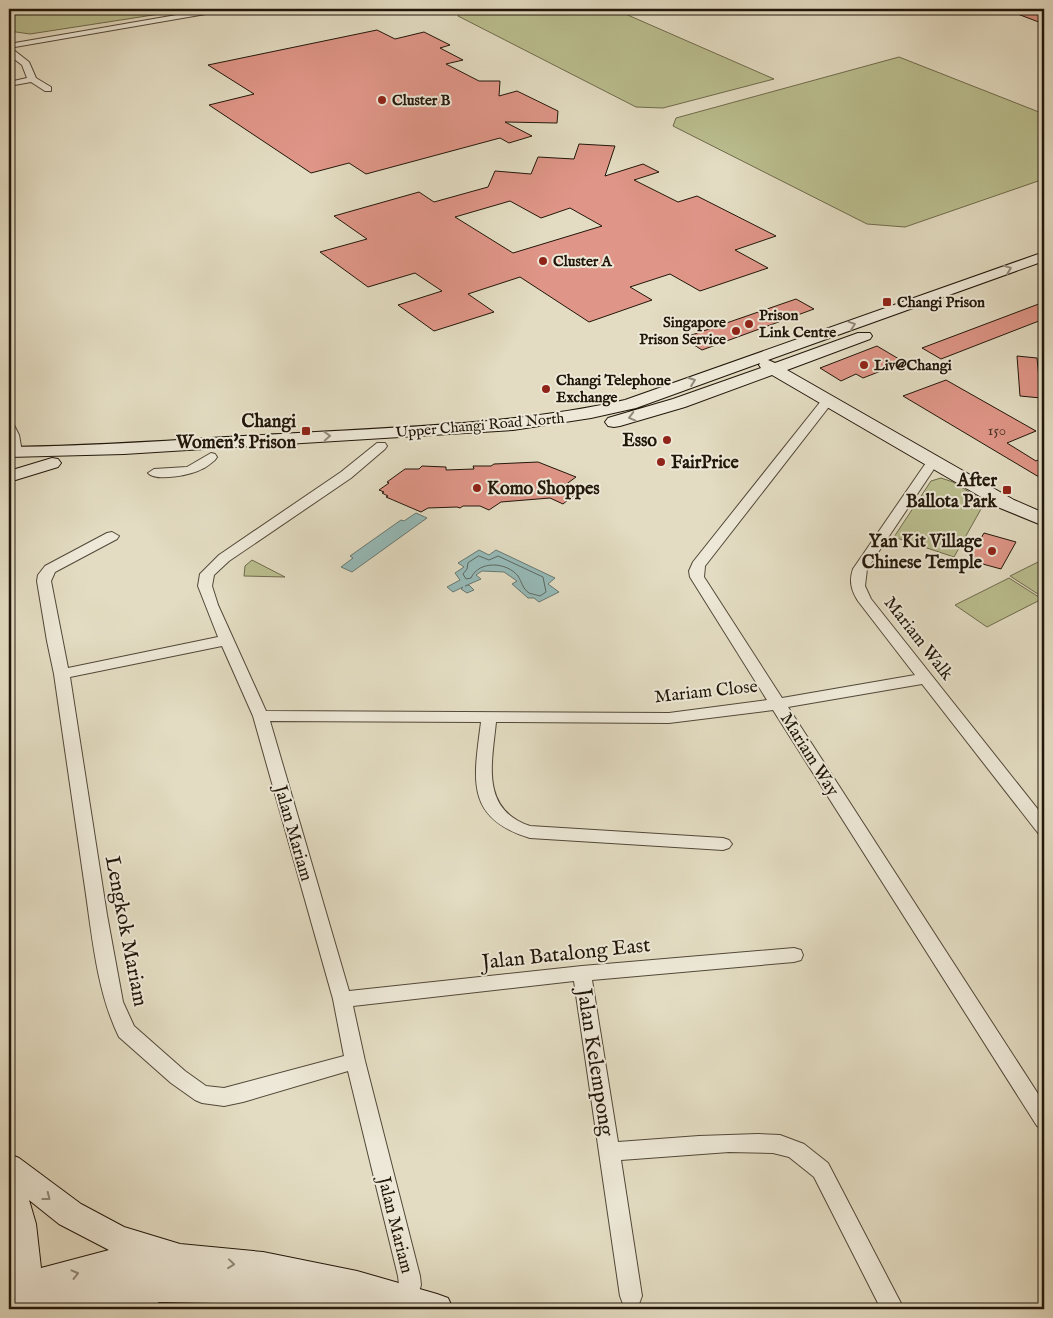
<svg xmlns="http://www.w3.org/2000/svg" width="1053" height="1318" font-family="'IM FELL English',serif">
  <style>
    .green { fill: #babe8f; stroke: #6e6a4c }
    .water { fill: #96bab8; stroke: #677872 }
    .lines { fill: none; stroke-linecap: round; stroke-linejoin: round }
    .shore { stroke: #5c6861; stroke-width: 1 }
    .building { fill: #df9587; stroke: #21160a; fill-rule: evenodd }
    .street-casing { stroke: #524838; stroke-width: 2 }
    .secondary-casing { stroke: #21160a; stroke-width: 2 }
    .street { fill: #ede8d7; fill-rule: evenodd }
    .secondary { fill: #ede8d7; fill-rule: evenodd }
    .oneway { stroke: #918a7b }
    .poi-dot { fill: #8f2418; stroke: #ede8d7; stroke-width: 2 }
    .labels { text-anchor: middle; stroke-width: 4; stroke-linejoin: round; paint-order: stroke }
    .far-poi-label { font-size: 15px; font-weight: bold; fill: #21160a; stroke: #ede8d7; text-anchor: start }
    .far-street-label { font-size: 15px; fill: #21160a; stroke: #ede8d7 }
    .number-label { font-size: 15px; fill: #503629 }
    .poi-label { font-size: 18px; font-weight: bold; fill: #21160a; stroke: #ede8d7; text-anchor: end }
    .street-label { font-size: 18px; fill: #21160a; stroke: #ede8d7 }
    .near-street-label { font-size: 21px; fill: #21160a; stroke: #ede8d7 }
  </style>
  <rect width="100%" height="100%" fill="#e3dcc2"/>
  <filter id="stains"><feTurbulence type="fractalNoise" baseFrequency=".004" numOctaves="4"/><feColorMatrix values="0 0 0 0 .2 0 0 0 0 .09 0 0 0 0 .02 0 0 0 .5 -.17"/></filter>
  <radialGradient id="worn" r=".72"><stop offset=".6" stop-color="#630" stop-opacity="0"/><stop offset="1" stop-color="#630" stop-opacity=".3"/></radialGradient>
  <path class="green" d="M 9,9 L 192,9 L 30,34 L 9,31 Z
    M 462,9 L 614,9 L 774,79 L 663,108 L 636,107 L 458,16 Z
    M 899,57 L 1044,114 L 1044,179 L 905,227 L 867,224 L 673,126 L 676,118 Z
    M 941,478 L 953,482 L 985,502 L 954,557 L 894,537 L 931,481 Z
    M 1044,559 L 1044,598 L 1010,576 Z
    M 252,560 L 285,577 L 244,576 L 245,566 Z
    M 1009,578 L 1042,599 L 987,627 L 955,605 Z"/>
  <path class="water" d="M 416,513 L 427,518 L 352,572 L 341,567 L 353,558 L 350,556 L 401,520 L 404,521 Z
    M 479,550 L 489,555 L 496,550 L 555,578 L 548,584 L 559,592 L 539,602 L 534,598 L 528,598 L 512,584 L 517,581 L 504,572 L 482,571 L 476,575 L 481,579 L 465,586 L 469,585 L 474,590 L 467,593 L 461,589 L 463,587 L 453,592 L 447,587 L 460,580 L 455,573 L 464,567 L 458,563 Z"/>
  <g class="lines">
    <path class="shore" d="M 479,556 L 489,560 L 498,556 L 543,577 L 546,592 L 540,596 C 537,595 532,594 529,593 C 522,588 522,582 518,576 C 507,562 479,560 471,578 L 466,579 L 463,574 L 467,569 L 468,563 Z"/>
  </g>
  <path class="building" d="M 1007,9 L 1044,9 L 1044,24 L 1007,10 Z
    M 377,30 L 395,39 L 424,32 L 450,45 L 440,48 L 463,60 L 446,64 L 479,81 L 500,81 L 499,96 L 517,91 L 558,111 L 557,123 L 505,122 L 532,136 L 509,143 L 500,138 L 366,174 L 349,163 L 311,173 L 209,105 L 254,94 L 208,65 Z
    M 579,144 L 615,146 L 605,176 L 643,164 L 659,172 L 634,180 L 678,202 L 697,196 L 776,236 L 735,250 L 768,268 L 700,291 L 670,274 L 630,287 L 652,300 L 589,322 L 520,277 L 468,294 L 494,312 L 434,331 L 398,305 L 442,291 L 415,273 L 368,287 L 320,252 L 367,239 L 334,216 L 419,192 L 434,202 L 488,187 L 495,171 L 531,174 L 538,157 L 574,159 ZM 510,201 L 541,218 L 570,208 L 602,226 L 513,253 L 455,217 Z
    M 796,299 L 814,309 L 702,350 L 683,338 Z
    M 1044,302 L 1044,319 L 941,359 L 922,348 Z
    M 877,346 L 904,362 L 863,378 L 856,374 L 841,381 L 820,368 Z
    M 1017,356 L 1037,358 L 1041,398 L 1020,396 Z
    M 946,380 L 1036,431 L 1007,443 L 1036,461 L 1044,457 L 1044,480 L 903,396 Z
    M 538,462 L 576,477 L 565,485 L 579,491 L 563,504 L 550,498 L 501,502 L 489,510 L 480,506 L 463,506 L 460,508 L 457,507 L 428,508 L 421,512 L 386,497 L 388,496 L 382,493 L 384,492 L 379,490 L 389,483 L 387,482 L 405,469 L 419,469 L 422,466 L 446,467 L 446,470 L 474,469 L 473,466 L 491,466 L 494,464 Z
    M 984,533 L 1016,542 L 1001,569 L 968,560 Z"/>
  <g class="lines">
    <defs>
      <path id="street" d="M 211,9 L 227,9 L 223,11 L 9,48 L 9,44 Z
        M 9,51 L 15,51 L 29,62 L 36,78 L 51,87 L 51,91 L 45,91 L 31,82 L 9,86 L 9,82 L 27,78 L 22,65 L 9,55 Z
        M 829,395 L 835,399 L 705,566 L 704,577 L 782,698 L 915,675 L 858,601 C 851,590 849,581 853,569 L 930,457 L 934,456 L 940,460 L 867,569 L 865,586 L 871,599 L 1044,817 L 1044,835 L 1038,833 L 922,684 L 788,707 L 1044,1103 L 1044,1129 L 1037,1126 L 773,710 L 669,723 L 496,722 C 492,763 480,809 530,826 L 723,838 L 729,840 L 732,844 L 729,848 L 723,850 L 530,838 C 464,818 474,778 481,722 L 270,721 L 349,991 L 582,966 L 794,948 L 801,950 L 803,955 L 801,960 L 794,962 L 592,980 L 618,1142 L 699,1136 L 758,1134 L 780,1135 L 804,1144 L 828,1163 L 904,1309 L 881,1309 L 814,1177 L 789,1157 L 773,1153 L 729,1152 L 621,1160 L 642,1296 L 639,1304 L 631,1307 L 623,1304 L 620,1296 L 574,981 L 353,1006 L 365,1061 L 420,1276 L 421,1285 L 414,1309 L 392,1309 L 399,1285 L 398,1276 L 348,1071 L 243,1102 L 224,1106 L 202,1103 L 195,1100 L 171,1083 L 119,1037 C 96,990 92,933 84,881 C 74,812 64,743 54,674 L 47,641 L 37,581 L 38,575 L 45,566 L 107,533 L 112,532 L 119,536 L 117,539 L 55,572 L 51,581 L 68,668 L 218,637 L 198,586 L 200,574 L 219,555 L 341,472 L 377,443 L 385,443 L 387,446 L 385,449 L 351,478 L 229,561 L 214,575 L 212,586 L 218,605 L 266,711 L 669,713 L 767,700 L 690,577 L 689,571 L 693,562 L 825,396 ZM 222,646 L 253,716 L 333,999 L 344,1056 L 224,1088 L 206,1086 L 185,1071 L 134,1026 L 123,1002 L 107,915 L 70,677 Z
        M 9,422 L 13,423 L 19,435 L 22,452 L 20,455 L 12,455 L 10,452 Z
        M 211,453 L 215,454 L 217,457 L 215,460 C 211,463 207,467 202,469 C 192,475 156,482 148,473 L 154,469 L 187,467 Z"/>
      <path id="secondary" d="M 1044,252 L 1044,261 L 768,360 L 775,363 L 858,333 L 870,333 L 872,336 L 870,339 L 787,370 L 1014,500 L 1044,513 L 1044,526 L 1000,508 L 772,375 L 685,407 L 620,426 L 614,427 L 608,426 L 605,422 L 608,418 L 673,399 L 761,368 L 759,365 L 760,363 L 636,408 L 591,418 L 513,430 L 124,454 L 9,457 L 9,447 C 112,446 214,437 316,432 C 420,426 523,423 625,400 Z
        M 52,458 L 58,459 L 61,463 L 58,467 L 9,482 L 9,471 Z
        M 9,1154 L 19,1158 L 81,1204 L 124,1227 L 180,1244 L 263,1252 L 357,1271 L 437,1294 L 448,1298 L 453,1309 L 385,1309 L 366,1304 L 368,1309 L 288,1309 L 267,1304 L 159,1302 L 149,1309 L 11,1309 L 11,1306 L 9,1306 L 9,1276 L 10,1276 ZM 29,1200 L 59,1224 L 109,1250 L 41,1268 L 36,1224 Z"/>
    </defs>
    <use href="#street" class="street-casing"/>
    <use href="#secondary" class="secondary-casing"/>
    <use href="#street" class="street"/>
    <use href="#secondary" class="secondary"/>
  </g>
  <defs><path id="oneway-chevron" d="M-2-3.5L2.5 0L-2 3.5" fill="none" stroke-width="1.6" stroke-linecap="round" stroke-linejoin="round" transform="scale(1.25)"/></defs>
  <g class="oneway">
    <use href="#oneway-chevron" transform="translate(1008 269) rotate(-21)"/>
    <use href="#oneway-chevron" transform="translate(852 325) rotate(-19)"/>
    <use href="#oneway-chevron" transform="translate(692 381) rotate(-20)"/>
    <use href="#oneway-chevron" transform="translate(632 417) rotate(165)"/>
    <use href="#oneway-chevron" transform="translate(327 436) rotate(-3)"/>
    <use href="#oneway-chevron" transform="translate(47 1197) rotate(38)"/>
    <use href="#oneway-chevron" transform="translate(231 1264) rotate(6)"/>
    <use href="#oneway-chevron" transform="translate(75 1274) rotate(-14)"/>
  </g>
  <g class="poi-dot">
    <circle cx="382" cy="100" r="5"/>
    <circle cx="543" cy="261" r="5"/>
    <rect x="882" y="297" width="10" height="10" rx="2.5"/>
    <circle cx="749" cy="324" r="5"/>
    <circle cx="736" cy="331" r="5"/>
    <circle cx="864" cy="365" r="5"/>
    <circle cx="546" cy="389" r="5"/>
    <rect x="301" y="426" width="10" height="10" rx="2.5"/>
    <circle cx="667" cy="440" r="5"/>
    <circle cx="661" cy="462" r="5"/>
    <circle cx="477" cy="488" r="5"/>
    <rect x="1002" y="485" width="10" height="10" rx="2.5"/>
    <circle cx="992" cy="551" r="5"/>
  </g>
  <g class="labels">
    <g class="far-poi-label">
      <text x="392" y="105">Cluster B</text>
      <text x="553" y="266">Cluster A</text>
      <text x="897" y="307">Changi Prison</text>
      <text x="759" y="320">Prison<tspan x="759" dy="17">Link Centre</tspan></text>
      <text x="726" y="327" text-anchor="end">Singapore<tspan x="726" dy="17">Prison Service</tspan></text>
      <text x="874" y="370">Liv@Changi</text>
      <text x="556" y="385">Changi Telephone<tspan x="556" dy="17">Exchange</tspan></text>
    </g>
    <g class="far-street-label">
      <text transform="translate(480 425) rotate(-5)" y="5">Upper Changi Road North</text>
    </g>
    <g class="number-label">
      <text x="997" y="435">150</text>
    </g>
    <g class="poi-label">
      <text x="296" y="427">Changi<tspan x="296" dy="21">Women's Prison</tspan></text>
      <text x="657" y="446">Esso</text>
      <text x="671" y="468" text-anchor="start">FairPrice</text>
      <text x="997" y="486">After<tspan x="997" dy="21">Ballota Park</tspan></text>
      <text x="487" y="494" text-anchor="start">Komo Shoppes</text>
      <text x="982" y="547">Yan Kit Village<tspan x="982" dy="21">Chinese Temple</tspan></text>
    </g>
    <g class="street-label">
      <text transform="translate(919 638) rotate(52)" y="6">Mariam Walk</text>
      <text transform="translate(706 691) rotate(-6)" y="6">Mariam Close</text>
      <text transform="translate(810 754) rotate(58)" y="6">Mariam Way</text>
      <text transform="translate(294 833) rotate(74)" y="6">Jalan Mariam</text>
      <text transform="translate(396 1225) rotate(76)" y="6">Jalan Mariam</text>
    </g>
    <g class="near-street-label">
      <text transform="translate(127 931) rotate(79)" y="7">Lengkok Mariam</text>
      <text transform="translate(566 953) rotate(-6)" y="7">Jalan Batalong East</text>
      <text transform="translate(596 1062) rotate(81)" y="7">Jalan Kelempong</text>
    </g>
  </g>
  <rect width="1053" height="1318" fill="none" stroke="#e3dcc2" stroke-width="30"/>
  <rect x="10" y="10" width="1033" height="1298" fill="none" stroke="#21160a" stroke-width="2.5"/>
  <rect x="15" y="15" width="1023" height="1288" fill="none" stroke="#21160a"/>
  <rect width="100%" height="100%" filter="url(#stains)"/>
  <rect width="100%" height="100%" fill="url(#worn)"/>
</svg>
